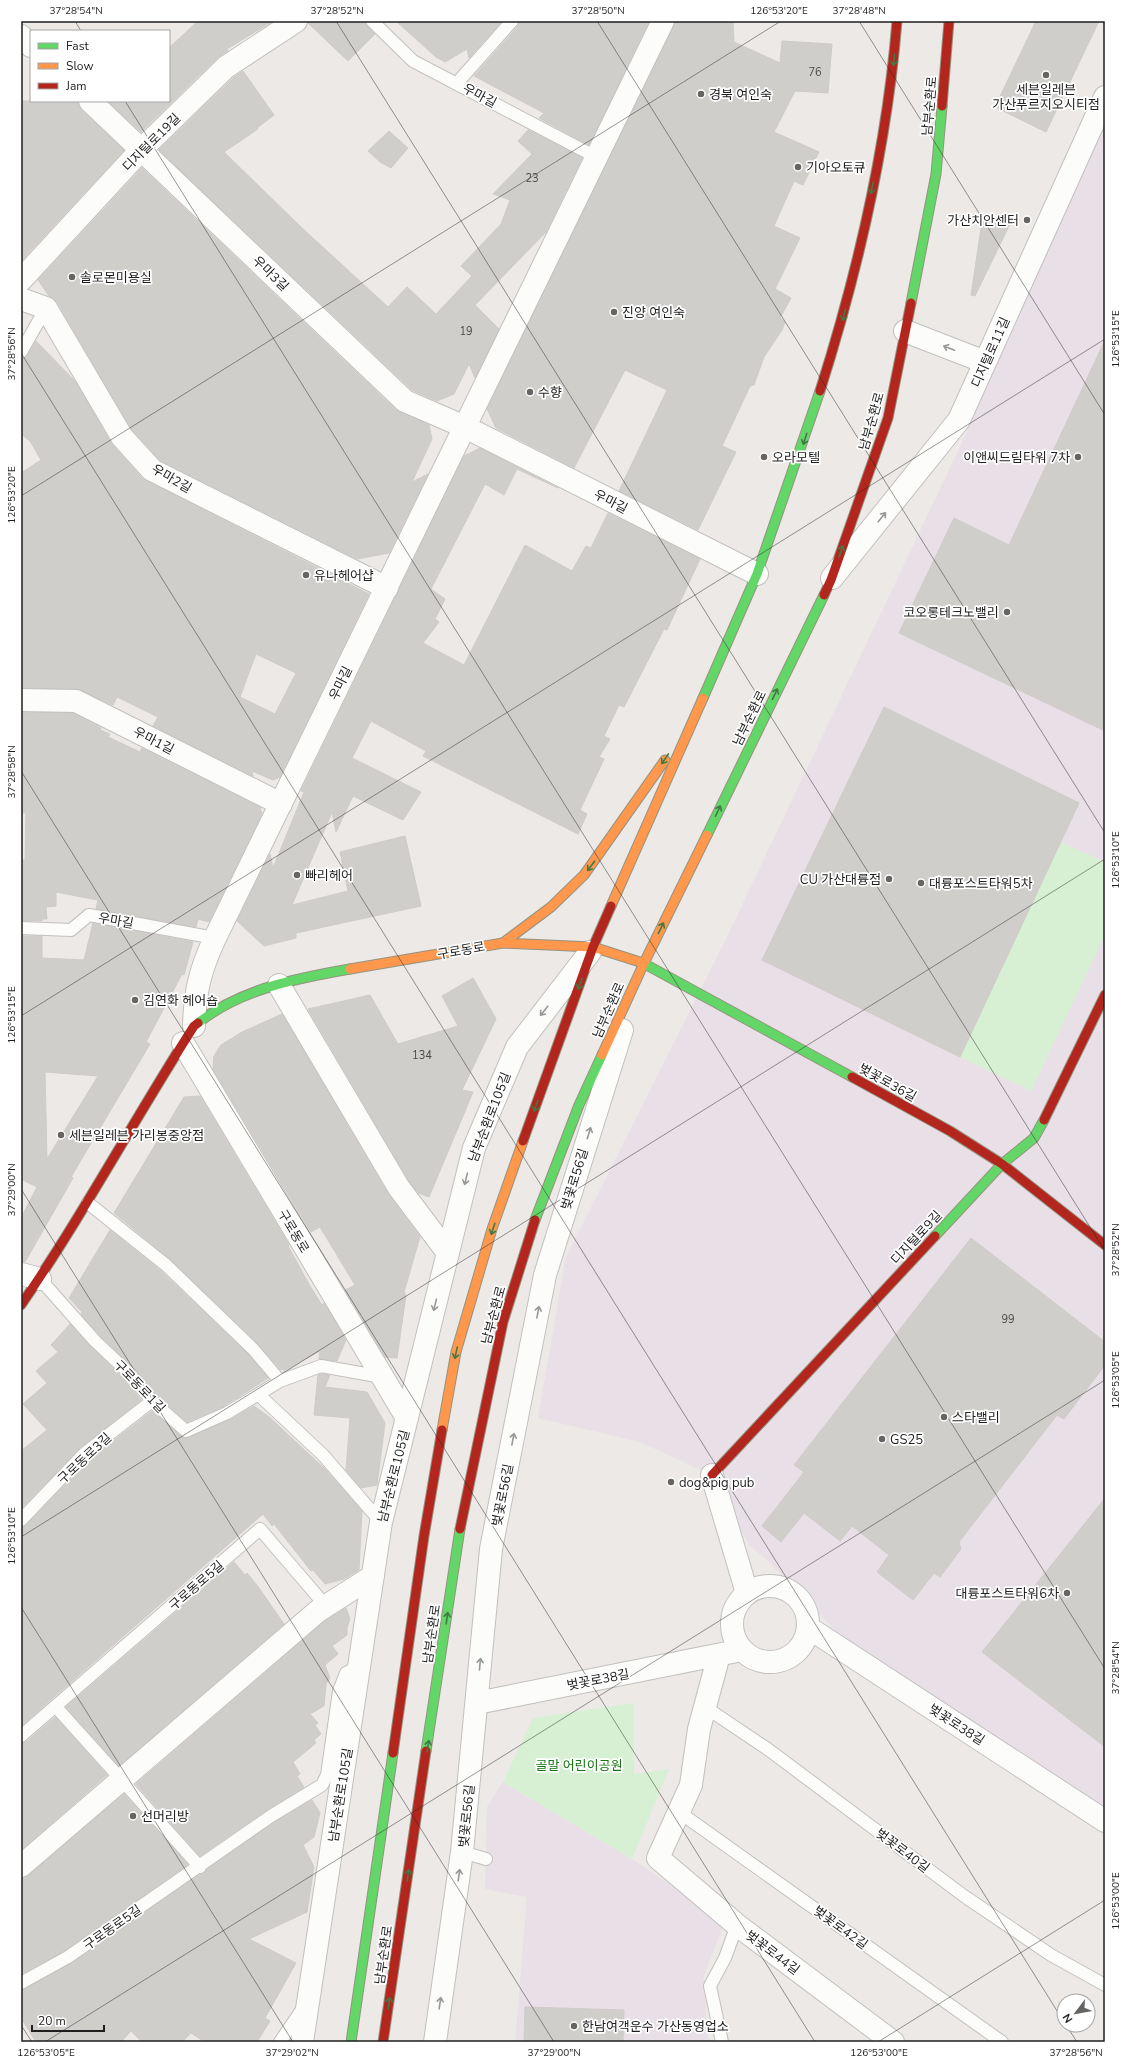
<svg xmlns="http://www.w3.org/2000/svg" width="1126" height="2063" font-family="'Nunito Sans','Noto Sans KR',sans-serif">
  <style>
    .industrial { fill: #e9dfe6 }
    .park { fill: #d7f0d3 }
    .building { fill: #d0cecb; stroke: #cfcbc8; fill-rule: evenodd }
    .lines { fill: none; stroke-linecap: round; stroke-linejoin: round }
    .lane-casing { stroke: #c2c0bf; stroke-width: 14 }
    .street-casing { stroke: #c2c0bf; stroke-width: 24 }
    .fast-casing { stroke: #959380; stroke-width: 11 }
    .slow-casing { stroke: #959380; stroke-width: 11 }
    .jam-casing { stroke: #959380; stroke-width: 11 }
    .lane { stroke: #fcfcfb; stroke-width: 12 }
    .street { stroke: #fcfcfb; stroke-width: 22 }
    .fast { stroke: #63d668; stroke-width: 9 }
    .slow { stroke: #ff974d; stroke-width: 9 }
    .jam { stroke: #b3261e; stroke-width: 9 }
    .oneway { stroke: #407a43 }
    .oneway2 { stroke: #989898 }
    .ticks { fill: none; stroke: #1e1e1e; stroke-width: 1; stroke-opacity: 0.45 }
    .poi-dot { fill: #666564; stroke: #fff; stroke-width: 1.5 }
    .labels { text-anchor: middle; stroke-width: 3.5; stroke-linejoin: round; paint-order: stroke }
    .number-label { font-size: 11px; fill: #4a4a49 }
    .poi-label { font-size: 13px; fill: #1e1e1e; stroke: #fff; text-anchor: start }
    .street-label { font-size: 13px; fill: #1e1e1e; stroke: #fff }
    .park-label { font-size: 13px; fill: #177513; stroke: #fff }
    .neatline { fill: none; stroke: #1e1e1e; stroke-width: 1.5 }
    .ticks-label { font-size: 10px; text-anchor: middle; fill: #1e1e1e }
  </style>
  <rect width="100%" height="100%" fill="#ece9e6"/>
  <path class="industrial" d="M 1105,114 L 1105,1821 L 867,1664 L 767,1560 L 749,1545 L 712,1475 L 640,1442 L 538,1418 L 566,1257 L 726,939 L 960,447 Z
    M 503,1782 L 632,1859 L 725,1921 L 704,1975 L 707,2033 L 711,2042 L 515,2042 L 527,1897 L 485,1889 L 487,1807 Z"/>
  <path class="park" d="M 1061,842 L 1105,862 L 1105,935 L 1031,1091 L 960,1057 Z
    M 633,1703 L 634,1774 L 669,1769 L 632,1859 L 503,1782 L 533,1718 Z"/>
  <path class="building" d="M 198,21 L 273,21 L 227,49 L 228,51 L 217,58 L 141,132 L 108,101 L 169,101 L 169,48 Z
    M 308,21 L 365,21 L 367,26 L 375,34 L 348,61 L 308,23 Z
    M 396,21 L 502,21 L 469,58 L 467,49 L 445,62 L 436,57 Z
    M 519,21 L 649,21 L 589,145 L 539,118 L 544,113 L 474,76 L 518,26 Z
    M 675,21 L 733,21 L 734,42 L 780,63 L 782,41 L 832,44 L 828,93 L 795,91 L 774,132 L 819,152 L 803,185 L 794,181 L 774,226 L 800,238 L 775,289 L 791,298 L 780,318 L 785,322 L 782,330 L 764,357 L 754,385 L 750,386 L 722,446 L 736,452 L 698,530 L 619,491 L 667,390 L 625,370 L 574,468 L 496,428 L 487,409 Z
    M 1036,21 L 1099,21 L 1046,132 L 995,107 Z
    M 243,71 L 274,115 L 257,128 L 258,129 L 224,152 L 301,227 L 388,307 L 407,287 L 436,314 L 472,276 L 461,266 L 501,224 L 510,200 L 493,194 L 532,154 L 518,141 L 528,130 L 582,158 L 546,232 L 475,305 L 499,329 L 475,378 L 469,364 L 454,394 L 437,401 L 412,390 L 159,150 L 234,77 Z
    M 21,101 L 78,101 L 81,110 L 124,150 L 22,260 L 21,258 Z
    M 389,131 L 408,148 L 391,168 L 380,162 L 368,151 Z
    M 142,168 L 396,410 L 429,425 L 432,439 L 412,482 L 428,474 L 389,553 L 357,559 L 160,460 L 132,430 L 57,302 L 49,296 L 38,280 Z
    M 983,215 L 1010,224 L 975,296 L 971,295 Z
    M 1105,340 L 1105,731 L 899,633 L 954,518 L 1009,545 Z
    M 36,341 L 75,381 L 111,443 L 143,479 L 369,594 L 280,777 L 273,780 L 252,771 L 253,776 L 153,726 L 158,717 L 117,697 L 113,705 L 77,689 L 21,688 L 21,473 L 41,460 L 30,441 L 21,434 L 21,359 L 27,356 ZM 256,654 L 296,673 L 275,714 L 240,697 Z
    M 480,448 L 558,488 L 517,469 L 504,495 L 485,484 L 431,589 L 445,599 L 435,619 L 439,622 L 423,643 L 464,665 L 525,545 L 572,571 L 586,546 L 591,548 L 608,513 L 700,559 L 667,630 L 664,629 L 624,707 L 619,705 L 604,736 L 610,739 L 599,757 L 604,759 L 580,810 L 587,814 L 578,834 L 423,756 L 426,751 L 371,721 L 352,758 L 421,792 L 403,820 L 353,796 L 336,832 L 332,812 L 292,905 L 348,891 L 340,852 L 405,836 L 421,906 L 296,933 L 296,938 L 264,946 L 237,921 L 270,854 L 273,868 L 304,792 L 301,791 L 464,456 Z
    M 884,707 L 1079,803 L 960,1057 L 762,960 Z
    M 21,712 L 73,713 L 101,728 L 100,730 L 110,734 L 108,737 L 140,752 L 142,748 L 260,807 L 262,814 L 209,922 L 198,919 L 196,927 L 96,909 L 98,900 L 56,892 L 56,906 L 46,907 L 47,919 L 42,919 L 42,921 L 21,921 L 21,860 L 25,860 L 26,813 L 22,813 Z
    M 93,923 L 193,942 L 184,975 L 182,974 L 146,1042 L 150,1044 L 71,1177 L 73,1178 L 25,1262 L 21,1262 L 21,1218 L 37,1187 L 21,1179 L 21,936 L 42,936 L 42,958 L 84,960 ZM 45,1072 L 98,1076 L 47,1159 Z
    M 473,978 L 496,1019 L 462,1090 L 473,1092 L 429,1197 L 418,1193 L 409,1181 L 308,1009 L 370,995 L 398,1044 L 458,1026 L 442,996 Z
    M 282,1014 L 388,1194 L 420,1237 L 404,1292 L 406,1295 L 397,1358 L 385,1357 L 345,1290 L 355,1285 L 320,1227 L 311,1232 L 213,1069 L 214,1056 L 221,1045 L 242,1032 Z
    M 200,1096 L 289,1245 L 288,1246 L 310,1286 L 322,1305 L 324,1303 L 346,1340 L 337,1361 L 319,1359 L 320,1351 L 284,1371 L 283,1369 L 281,1370 L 259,1345 L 171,1260 L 114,1213 L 184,1097 Z
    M 110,1230 L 161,1271 L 249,1355 L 268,1378 L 224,1406 L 187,1422 L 157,1396 L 135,1369 L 100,1336 L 81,1314 L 82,1312 L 69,1298 Z
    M 971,1238 L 1105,1342 L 1105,1365 L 1064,1419 L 1057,1415 L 959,1542 L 961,1549 L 940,1577 L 934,1573 L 913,1600 L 877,1572 L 889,1555 L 852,1526 L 840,1541 L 804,1513 L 781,1542 L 762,1526 L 804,1472 L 794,1465 Z
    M 70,1324 L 90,1346 L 124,1379 L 141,1400 L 80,1448 L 21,1509 L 21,1451 L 47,1430 L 23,1404 L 47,1383 L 36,1371 L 58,1352 L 51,1345 Z
    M 322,1374 L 330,1375 L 325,1387 L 367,1392 L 385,1423 L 377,1485 L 361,1488 L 346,1470 L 350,1418 L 314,1415 L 318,1375 Z
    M 254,1406 L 268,1416 L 325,1469 L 362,1511 L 359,1570 L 344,1579 L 325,1584 L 313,1570 L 311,1571 L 274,1524 L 272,1526 L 263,1514 L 21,1726 L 21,1527 L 26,1525 L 90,1459 L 152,1411 L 185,1438 L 230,1420 Z
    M 1105,1498 L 1105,1747 L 982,1652 Z
    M 234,1562 L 245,1575 L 247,1573 L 257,1585 L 284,1624 L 119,1766 L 66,1707 Z
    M 346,1608 L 350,1619 L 347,1628 L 347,1635 L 332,1646 L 338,1654 L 325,1665 L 330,1678 L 326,1684 L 324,1706 L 310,1714 L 318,1723 L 315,1725 L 321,1734 L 314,1740 L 316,1743 L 293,1762 L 300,1774 L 297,1776 L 304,1787 L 267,1810 L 200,1856 L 136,1784 L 325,1621 Z
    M 55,1717 L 107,1775 L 21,1850 L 21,1743 L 26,1742 Z
    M 124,1794 L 188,1865 L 64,1951 L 21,1974 L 21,1878 L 29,1875 Z
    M 312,1800 L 320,1813 L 314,1837 L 303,1845 L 314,1867 L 307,1912 L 249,1939 L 296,1963 L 265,2018 L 270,2021 L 257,2042 L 205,2042 L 191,2033 L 182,2042 L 142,2042 L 131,2031 L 121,2042 L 36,2042 L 21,2018 L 21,1990 L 72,1963 L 275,1822 Z
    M 525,2007 L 624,2010 L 623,2042 L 524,2042 Z"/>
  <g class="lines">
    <defs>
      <path id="lane" d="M 372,21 L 413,61 L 596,157
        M 457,83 L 512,21
        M 21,352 L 46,308
        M 21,928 L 71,930 L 89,915 L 215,938
        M 88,1203 L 166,1265 L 254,1350 L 280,1381
        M 40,1279 L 95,1341 L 130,1374 L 152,1401 L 186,1431 L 227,1413 L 280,1381 L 321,1366 L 382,1377
        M 259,1395 L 323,1455 L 381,1522
        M 21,1520 L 85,1453 L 152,1401
        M 56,1707 L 200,1867
        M 705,1707 L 769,1750 L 964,1896 L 1051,1955 L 1105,1985
        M 21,1736 L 260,1529 L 325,1605
        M 679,1812 L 1002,2042
        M 462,1852 L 486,1859
        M 21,1983 L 68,1957 L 271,1816 L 322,1785 L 327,1775 L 339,1691 L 346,1673 L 359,1666
        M 280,2042 L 303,2008
        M 722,2042 L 710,1986 L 725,1958 L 737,1925"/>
      <path id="street" d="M 21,36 L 31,46
        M 90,101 L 405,401 L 465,427 L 757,574
        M 21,280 L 141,150 L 226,67 L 296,21
        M 21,299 L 46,308 L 122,437 L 152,470 L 387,588
        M 905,331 L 985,362
        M 832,578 L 959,420 L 1105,97
        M 21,700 L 76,701 L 281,804
        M 279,985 L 399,1188 L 448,1253
        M 194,1026 C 195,991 200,970 215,938 L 663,21
        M 183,1043 L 407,1418
        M 21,1274 L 40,1279
        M 712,1475 L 747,1593
        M732 1624a38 38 0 1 1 76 0a38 38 0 1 1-76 0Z
        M 809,1628 L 1105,1821
        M 719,1655 L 699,1729 L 691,1785 L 658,1858 L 737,1925 L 893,2042
        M 477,1703 L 742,1650
        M 21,1866 L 318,1611 L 373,1576
        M 302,2042 L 381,1522 L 474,1148 L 517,1047 L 590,952
        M 435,2042 L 462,1852 L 491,1549 L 545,1275 L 622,1030"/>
      <path id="fast" d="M 911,303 L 936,174 L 942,106
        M 703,698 L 757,574 L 820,391
        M 707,835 L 824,595
        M 643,963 L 852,1077
        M 198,1023 C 240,989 298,978 350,969
        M 535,1220 L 579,1105 L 602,1055
        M 935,1236 L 1002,1164 L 1034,1138 L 1044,1120
        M 426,1751 L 460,1529
        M 351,2042 L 393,1753"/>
      <path id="slow" d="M 611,906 L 703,698
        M 503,943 L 551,907 L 584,875 L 665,760
        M 350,969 L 503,943 L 593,947 L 643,963
        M 602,1055 L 644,963 L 707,835
        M 442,1430 L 456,1352 L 492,1229 L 523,1141"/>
      <path id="jam" d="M 942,106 L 949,21
        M 820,391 C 858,271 887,146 897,21
        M 824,595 L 831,580 L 888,418 L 911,303
        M 852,1077 L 950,1131 L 1002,1164 L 1105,1245
        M 1044,1120 L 1105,995
        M 523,1141 L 593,947 L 611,906
        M 21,1305 C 83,1215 135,1118 194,1026 L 198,1023
        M 712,1475 L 935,1236
        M 460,1529 L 503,1322 L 535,1220
        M 393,1753 L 424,1536 L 442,1430
        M 383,2042 L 426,1751"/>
    </defs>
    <use href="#lane" class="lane-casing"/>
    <use href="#street" class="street-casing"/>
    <use href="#fast" class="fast-casing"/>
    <use href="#slow" class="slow-casing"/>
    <use href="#jam" class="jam-casing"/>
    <use href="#lane" class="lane"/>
    <use href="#street" class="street"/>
    <use href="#fast" class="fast"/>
    <use href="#slow" class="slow"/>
    <use href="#jam" class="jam"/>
  </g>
  <defs><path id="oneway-shaft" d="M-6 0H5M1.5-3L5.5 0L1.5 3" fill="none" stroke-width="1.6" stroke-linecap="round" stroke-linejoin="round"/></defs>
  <g class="oneway">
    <use href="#oneway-shaft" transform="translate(894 60) rotate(94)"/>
    <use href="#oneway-shaft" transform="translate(872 188) rotate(102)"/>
    <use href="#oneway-shaft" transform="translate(844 315) rotate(104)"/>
    <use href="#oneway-shaft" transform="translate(805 439) rotate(108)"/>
    <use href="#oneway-shaft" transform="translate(841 551) rotate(-71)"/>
    <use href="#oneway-shaft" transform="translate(775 694) rotate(-64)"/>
    <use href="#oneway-shaft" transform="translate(665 759) rotate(124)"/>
    <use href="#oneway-shaft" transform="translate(718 811) rotate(-64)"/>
    <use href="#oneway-shaft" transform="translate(591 866) rotate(127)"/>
    <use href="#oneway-shaft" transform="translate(661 928) rotate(-64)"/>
    <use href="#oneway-shaft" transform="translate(580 984) rotate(110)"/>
    <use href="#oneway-shaft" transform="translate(536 1106) rotate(110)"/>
    <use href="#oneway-shaft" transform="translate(493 1229) rotate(108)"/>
    <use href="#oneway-shaft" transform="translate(456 1353) rotate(103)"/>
    <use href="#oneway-shaft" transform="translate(447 1618) rotate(-82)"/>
    <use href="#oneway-shaft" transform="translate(428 1746) rotate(-82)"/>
    <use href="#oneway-shaft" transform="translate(408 1875) rotate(-82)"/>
    <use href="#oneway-shaft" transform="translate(389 2003) rotate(-82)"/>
  </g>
  <g class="oneway2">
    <use href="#oneway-shaft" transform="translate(949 348) rotate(-159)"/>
    <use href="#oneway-shaft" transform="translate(882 517) rotate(-51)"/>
    <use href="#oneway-shaft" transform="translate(544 1011) rotate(128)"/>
    <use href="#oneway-shaft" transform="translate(589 1133) rotate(-73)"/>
    <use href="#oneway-shaft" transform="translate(466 1179) rotate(104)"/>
    <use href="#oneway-shaft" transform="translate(435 1305) rotate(104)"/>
    <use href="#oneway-shaft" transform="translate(538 1312) rotate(-79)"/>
    <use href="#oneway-shaft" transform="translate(513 1439) rotate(-79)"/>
    <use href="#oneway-shaft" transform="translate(480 1664) rotate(-85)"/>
    <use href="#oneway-shaft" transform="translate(459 1875) rotate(-82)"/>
    <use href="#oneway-shaft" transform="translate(440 2003) rotate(-82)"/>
  </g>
  <path class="ticks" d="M 75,21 L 81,31M 336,21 L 1105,1251M 597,21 L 1105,833M 859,21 L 1105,415M 125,101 L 1105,1669M 21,353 L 1064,2022M 21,496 L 781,21M 21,771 L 815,2042M 21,1016 L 1105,339M 21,1189 L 554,2042M 21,1537 L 1105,859M 21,1607 L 293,2042M 21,2025 L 32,2042M 1066,2025 L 1077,2042M 45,2042 L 1105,1380M 878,2042 L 1105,1900"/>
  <g class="poi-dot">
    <circle cx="1046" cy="75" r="4"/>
    <circle cx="701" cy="94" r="4"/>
    <circle cx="798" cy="167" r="4"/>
    <circle cx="1027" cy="220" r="4"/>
    <circle cx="72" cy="277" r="4"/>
    <circle cx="614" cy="312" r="4"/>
    <circle cx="530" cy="392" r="4"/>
    <circle cx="764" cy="457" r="4"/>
    <circle cx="1078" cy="457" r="4"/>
    <circle cx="306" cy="575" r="4"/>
    <circle cx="1007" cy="612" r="4"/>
    <circle cx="297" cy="875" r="4"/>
    <circle cx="889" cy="879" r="4"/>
    <circle cx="921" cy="883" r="4"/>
    <circle cx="135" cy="1000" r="4"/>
    <circle cx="61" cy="1135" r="4"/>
    <circle cx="944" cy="1417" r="4"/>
    <circle cx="882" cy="1439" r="4"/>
    <circle cx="671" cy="1482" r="4"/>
    <circle cx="1067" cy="1593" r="4"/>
    <circle cx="133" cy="1816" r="4"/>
    <circle cx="574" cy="2026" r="4"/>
  </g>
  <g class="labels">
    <g class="number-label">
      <text x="815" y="76">76</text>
      <text x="532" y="182">23</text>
      <text x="466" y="335">19</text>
      <text x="422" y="1059">134</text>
      <text x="1008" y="1323">99</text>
    </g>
    <g class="poi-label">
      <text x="1046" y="94" text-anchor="middle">세븐일레븐<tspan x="1046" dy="15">가산푸르지오시티점</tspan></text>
      <text x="709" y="99">경북 여인숙</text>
      <text x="806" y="172">기아오토큐</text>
      <text x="1019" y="225" text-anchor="end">가산치안센터</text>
      <text x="80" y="282">솔로몬미용실</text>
      <text x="622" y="317">진양 여인숙</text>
      <text x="538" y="397">수향</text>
      <text x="772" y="462">오라모텔</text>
      <text x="1070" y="462" text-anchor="end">이앤씨드림타워 7차</text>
      <text x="314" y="580">유나헤어샵</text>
      <text x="999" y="617" text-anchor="end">코오롱테크노밸리</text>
      <text x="305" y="880">빠리헤어</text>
      <text x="881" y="884" text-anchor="end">CU 가산대륭점</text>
      <text x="929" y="888">대륭포스트타워5차</text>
      <text x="143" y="1005">김연화 헤어숍</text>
      <text x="69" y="1140">세븐일레븐 가리봉중앙점</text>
      <text x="952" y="1422">스타밸리</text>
      <text x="890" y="1444">GS25</text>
      <text x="679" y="1487">dog&amp;pig pub</text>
      <text x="1059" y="1598" text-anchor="end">대륭포스트타워6차</text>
      <text x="141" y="1821">선머리방</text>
      <text x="582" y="2031">한남여객운수 가산동영업소</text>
    </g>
    <g class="street-label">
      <text transform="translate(480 95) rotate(28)" y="5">우마길</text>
      <text transform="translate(929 106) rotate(-85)" y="5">남부순환로</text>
      <text transform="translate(151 142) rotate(-45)" y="5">디지털로19길</text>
      <text transform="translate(271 273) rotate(44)" y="5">우마3길</text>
      <text transform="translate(990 352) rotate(-66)" y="5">디지털로11길</text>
      <text transform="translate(871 421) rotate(-74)" y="5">남부순환로</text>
      <text transform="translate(172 478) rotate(30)" y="5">우마2길</text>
      <text transform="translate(611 501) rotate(27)" y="5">우마길</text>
      <text transform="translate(340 683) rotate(-64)" y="5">우마길</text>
      <text transform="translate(749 718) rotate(-64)" y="5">남부순환로</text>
      <text transform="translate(154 740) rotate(27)" y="5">우마1길</text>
      <text transform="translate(116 920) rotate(10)" y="5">우마길</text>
      <text transform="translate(461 950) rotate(-10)" y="5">구로동로</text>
      <text transform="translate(608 1010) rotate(-66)" y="5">남부순환로</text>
      <text transform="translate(888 1082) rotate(29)" y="5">벚꽃로36길</text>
      <text transform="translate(489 1117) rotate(-69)" y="5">남부순환로105길</text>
      <text transform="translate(574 1179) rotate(-73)" y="5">벚꽃로56길</text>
      <text transform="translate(294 1231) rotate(59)" y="5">구로동로</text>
      <text transform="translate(916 1237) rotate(-47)" y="5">디지털로9길</text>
      <text transform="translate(493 1315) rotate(-75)" y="5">남부순환로</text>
      <text transform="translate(140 1386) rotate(46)" y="5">구로동로1길</text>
      <text transform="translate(84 1458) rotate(-43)" y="5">구로동로3길</text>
      <text transform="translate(393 1476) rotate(-76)" y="5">남부순환로105길</text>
      <text transform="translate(502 1495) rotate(-79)" y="5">벚꽃로56길</text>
      <text transform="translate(196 1585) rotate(-41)" y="5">구로동로5길</text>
      <text transform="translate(431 1634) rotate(-82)" y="5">남부순환로</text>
      <text transform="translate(598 1679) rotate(-11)" y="5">벚꽃로38길</text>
      <text transform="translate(957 1724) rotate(33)" y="5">벚꽃로38길</text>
      <text transform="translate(340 1795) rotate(-81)" y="5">남부순환로105길</text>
      <text transform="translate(466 1816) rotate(-84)" y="5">벚꽃로56길</text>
      <text transform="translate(903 1850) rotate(37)" y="5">벚꽃로40길</text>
      <text transform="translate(112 1927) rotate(-35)" y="5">구로동로5길</text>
      <text transform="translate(841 1927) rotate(36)" y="5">벚꽃로42길</text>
      <text transform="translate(773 1952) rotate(37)" y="5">벚꽃로44길</text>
      <text transform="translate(383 1955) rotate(-82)" y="5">남부순환로</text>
    </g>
    <g class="park-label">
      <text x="579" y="1770">골말 어린이공원</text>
    </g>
  </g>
  <rect width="1126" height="2063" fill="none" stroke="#ffffff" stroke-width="44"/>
  <rect x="30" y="30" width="140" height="72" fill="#ffffff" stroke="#a5a5a5"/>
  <rect x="38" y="43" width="20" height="6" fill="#63d668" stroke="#a5a5a5"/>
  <text x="66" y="50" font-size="12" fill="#1e1e1e">Fast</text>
  <rect x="38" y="63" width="20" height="6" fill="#ff974d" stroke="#a5a5a5"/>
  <text x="66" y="70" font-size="12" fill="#1e1e1e">Slow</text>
  <rect x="38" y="83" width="20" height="6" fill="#b3261e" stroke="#a5a5a5"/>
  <text x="66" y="90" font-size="12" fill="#1e1e1e">Jam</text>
  <g transform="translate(1076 2013) rotate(238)"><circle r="19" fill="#ffffff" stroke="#a5a5a5"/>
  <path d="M0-3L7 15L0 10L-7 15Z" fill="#666564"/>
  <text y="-6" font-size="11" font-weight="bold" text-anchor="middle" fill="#1e1e1e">N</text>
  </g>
  <path d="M32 2025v6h72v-6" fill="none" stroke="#1e1e1e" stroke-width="2"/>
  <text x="38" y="2025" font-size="12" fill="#1e1e1e" stroke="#ffffff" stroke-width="3" paint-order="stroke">20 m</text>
  <rect x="22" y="22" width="1082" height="2019" class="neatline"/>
  <g class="ticks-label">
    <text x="76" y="14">37°28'54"N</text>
    <text x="337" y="14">37°28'52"N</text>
    <text x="598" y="14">37°28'50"N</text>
    <text x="779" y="14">126°53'20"E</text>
    <text x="859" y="14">37°28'48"N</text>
    <text transform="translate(1115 339) rotate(-90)" y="4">126°53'15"E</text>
    <text transform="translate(11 354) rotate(-90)" y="4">37°28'56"N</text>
    <text transform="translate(11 495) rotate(-90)" y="4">126°53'20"E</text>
    <text transform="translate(11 772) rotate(-90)" y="4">37°28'58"N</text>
    <text transform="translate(1115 860) rotate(-90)" y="4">126°53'10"E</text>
    <text transform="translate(11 1015) rotate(-90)" y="4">126°53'15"E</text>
    <text transform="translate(11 1190) rotate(-90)" y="4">37°29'00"N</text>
    <text transform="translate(1115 1250) rotate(-90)" y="4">37°28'52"N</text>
    <text transform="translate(1115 1380) rotate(-90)" y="4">126°53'05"E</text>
    <text transform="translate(11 1536) rotate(-90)" y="4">126°53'10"E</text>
    <text transform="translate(1115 1668) rotate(-90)" y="4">37°28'54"N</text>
    <text transform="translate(1115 1901) rotate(-90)" y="4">126°53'00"E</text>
    <text x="46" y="2056">126°53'05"E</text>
    <text x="292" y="2056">37°29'02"N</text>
    <text x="554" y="2056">37°29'00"N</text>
    <text x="879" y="2056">126°53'00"E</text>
    <text x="1076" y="2056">37°28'56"N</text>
  </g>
</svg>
